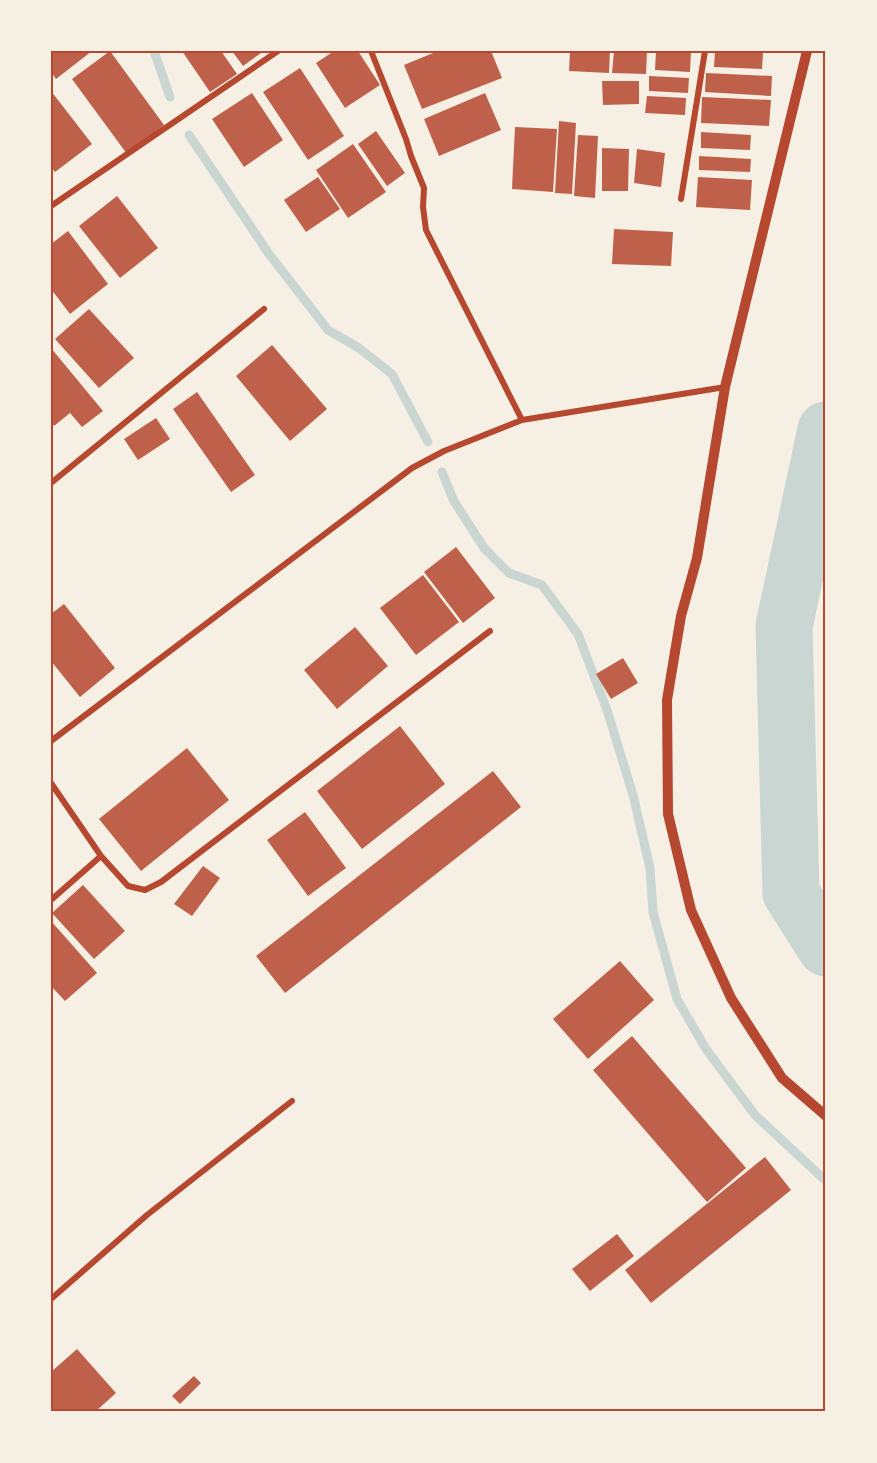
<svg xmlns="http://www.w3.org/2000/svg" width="877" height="1463" font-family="'Nunito Sans',sans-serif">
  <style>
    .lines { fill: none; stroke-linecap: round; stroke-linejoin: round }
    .stream { stroke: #c9d6d2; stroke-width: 9 }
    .river { stroke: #c9d6d2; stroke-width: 57 }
    .building { fill: #bf614a }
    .minor { stroke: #b5482f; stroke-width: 6 }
    .tertiary { stroke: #b5482f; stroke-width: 10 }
    .neatline { fill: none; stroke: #b5482f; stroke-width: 2 }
  </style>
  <rect width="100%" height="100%" fill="#f6efe4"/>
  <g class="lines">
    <path class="stream" d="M 154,51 L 170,97
      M 189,135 L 269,254 L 328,330 L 359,348 L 392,374 L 428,442
      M 442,472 L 454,501 L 484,548 L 509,573 L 542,585 L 578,634 L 607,710 L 633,795 L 650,868 L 653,912 L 677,999 L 706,1049 L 755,1115 L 826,1181"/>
    <path class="river" d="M 826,430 L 784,626 L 791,893 L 826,948"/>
  </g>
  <path class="building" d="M 51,51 L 92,51 L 56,79 L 51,72 Z
    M 110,51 L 164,125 L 127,154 L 72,79 Z
    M 182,51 L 221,51 L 237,74 L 210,92 Z
    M 232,51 L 259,51 L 261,53 L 243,66 Z
    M 334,51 L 358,51 L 380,85 L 345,108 L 316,63 Z
    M 438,51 L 491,51 L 502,78 L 422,109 L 404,65 Z
    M 570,51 L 610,51 L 609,73 L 569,71 Z
    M 614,51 L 647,51 L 646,74 L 612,73 Z
    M 656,51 L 691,51 L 690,72 L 655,70 Z
    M 715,51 L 763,53 L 762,69 L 714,67 Z
    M 300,68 L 344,136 L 308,160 L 263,92 Z
    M 706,73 L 772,76 L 771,96 L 705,92 Z
    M 649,76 L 689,78 L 688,93 L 649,91 Z
    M 602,81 L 639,81 L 639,104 L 603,105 Z
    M 51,91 L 92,144 L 55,172 L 51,167 Z
    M 252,93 L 283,140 L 244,167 L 212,119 Z
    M 485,93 L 501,130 L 439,156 L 424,119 Z
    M 647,96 L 686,98 L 685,115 L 645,113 Z
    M 702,97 L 771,100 L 769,126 L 701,123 Z
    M 559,121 L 576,123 L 572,194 L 555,193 Z
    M 515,127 L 557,129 L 553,192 L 512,189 Z
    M 376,131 L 405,173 L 387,186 L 358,144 Z
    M 701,132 L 751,135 L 750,150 L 701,148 Z
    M 578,135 L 598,136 L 595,198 L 574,196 Z
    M 353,144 L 386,192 L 348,218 L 316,170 Z
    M 602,148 L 629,149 L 628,191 L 602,191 Z
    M 637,149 L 665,153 L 661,187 L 634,183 Z
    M 699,156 L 751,159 L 750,172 L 699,170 Z
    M 318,177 L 340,209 L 306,232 L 284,200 Z
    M 698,177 L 752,180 L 750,210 L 696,207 Z
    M 117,196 L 158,248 L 120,278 L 79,226 Z
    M 614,229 L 673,232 L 671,266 L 612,264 Z
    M 68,231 L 108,284 L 70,314 L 51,289 L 51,244 Z
    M 89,309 L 134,358 L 99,388 L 55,339 Z
    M 272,345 L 327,409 L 290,441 L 236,376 Z
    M 51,348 L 103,411 L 82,427 L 70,413 L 54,426 L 51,422 Z
    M 197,392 L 255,475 L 231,492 L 173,409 Z
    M 156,418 L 170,439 L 138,460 L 124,439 Z
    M 456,547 L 495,598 L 463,623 L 424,572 Z
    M 423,575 L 459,622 L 416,655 L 380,608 Z
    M 64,604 L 115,668 L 80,697 L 51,661 L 51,614 Z
    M 355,627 L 388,666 L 337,709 L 304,670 Z
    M 623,658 L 638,683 L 611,699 L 596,674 Z
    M 400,726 L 445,784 L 362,849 L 317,791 Z
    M 187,748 L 229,800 L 141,871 L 99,819 Z
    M 493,771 L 521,807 L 285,993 L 256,956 Z
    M 305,812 L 346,868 L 308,896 L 267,840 Z
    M 203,866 L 220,878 L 192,916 L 174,904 Z
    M 83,885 L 125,931 L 94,959 L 52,913 Z
    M 51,921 L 97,973 L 65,1001 L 51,986 Z
    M 620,961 L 654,1000 L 588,1059 L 553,1019 Z
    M 632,1036 L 746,1168 L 707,1202 L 593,1070 Z
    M 765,1157 L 791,1190 L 651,1303 L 625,1270 Z
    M 617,1234 L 634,1256 L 590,1291 L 572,1269 Z
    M 77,1349 L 116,1393 L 95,1412 L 51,1412 L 51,1372 Z
    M 194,1376 L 201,1383 L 180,1404 L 172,1396 Z"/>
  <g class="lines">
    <path class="minor" d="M 371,51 L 406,139 L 411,156 L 424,188 L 423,207 L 426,230 L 522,420
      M 681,199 L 705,51
      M 51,206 L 278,51
      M 51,483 L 264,309
      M 51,741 L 412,468 L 444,451 L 522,420 L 725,387
      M 51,783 L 101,856
      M 51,900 L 101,856 L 128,886 L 145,890 L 161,882 L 490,631
      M 51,1299 L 147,1215 L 292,1101"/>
    <path class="tertiary" d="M 807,51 L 725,387 L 697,558 L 681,616 L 667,700 L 668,814 L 691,910 L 731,998 L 782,1078 L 826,1116"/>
  </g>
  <rect width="877" height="1463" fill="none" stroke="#f6efe4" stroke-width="105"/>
  <rect x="52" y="52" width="772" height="1358" class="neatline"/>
</svg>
